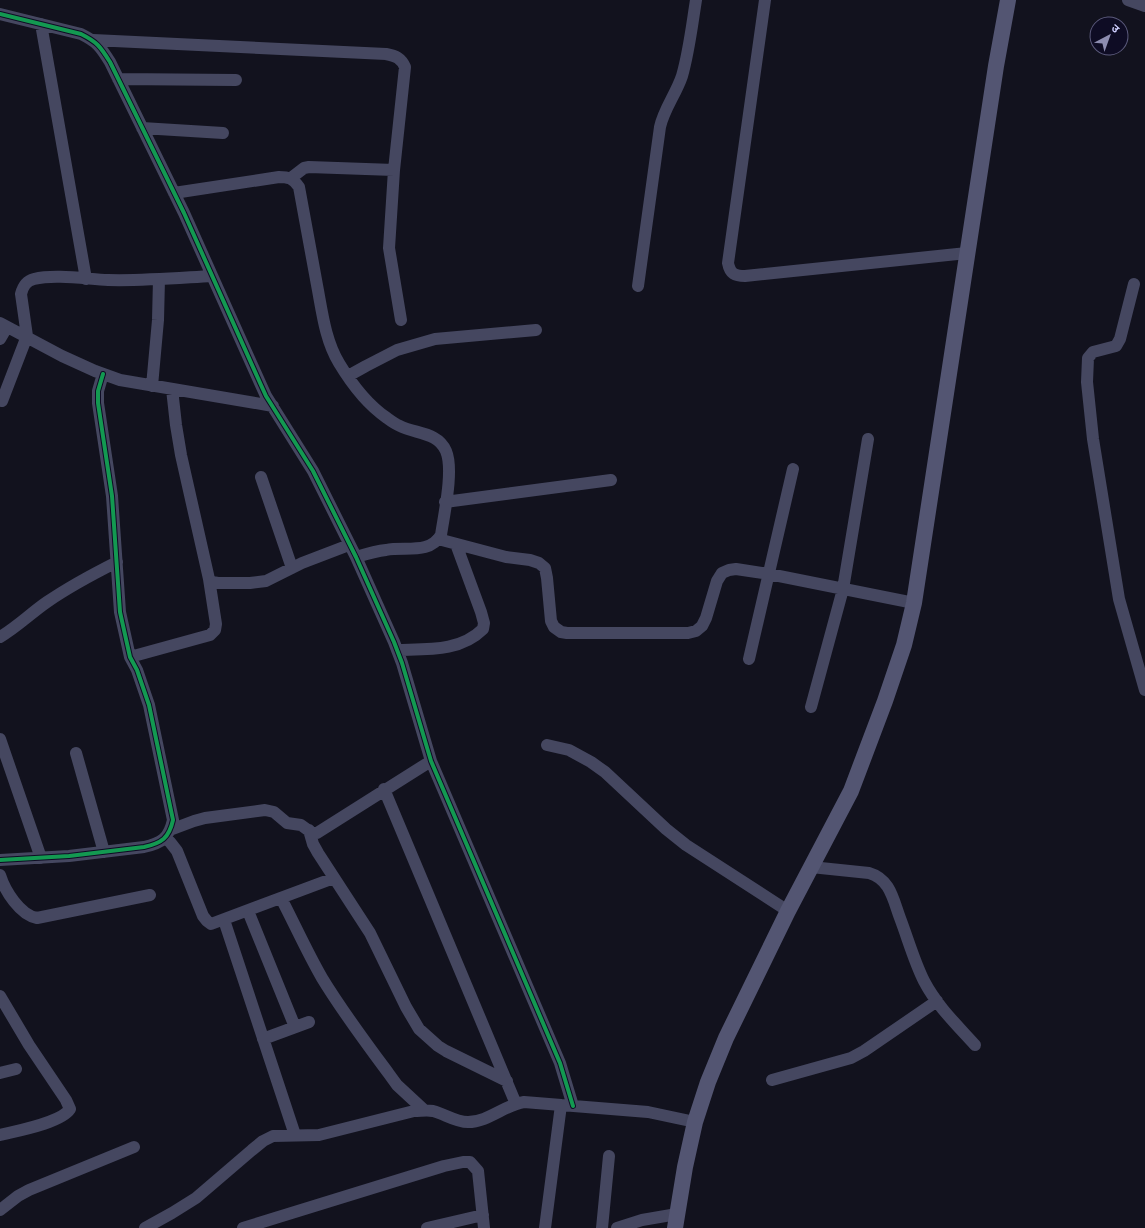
<svg xmlns="http://www.w3.org/2000/svg" width="1145" height="1228" font-family="Lato,'Noto Sans Devanagari',sans-serif">
  <style>
    .lines { fill: none; stroke-linecap: round; stroke-linejoin: round }
    .minor { stroke: #454760; stroke-width: 12 }
    .secondary { stroke: #535572; stroke-width: 16 }
    .cycleway-casing { stroke: #0e0c24; stroke-width: 6 }
    .cycleway { stroke: #139951; stroke-width: 4 }
  </style>
  <rect width="100%" height="100%" fill="#12121e"/>
  <g class="lines">
    <path class="minor" d="M 765,0 L 728,263 C 730,274 735,276 745,276 L 967,253
      M 1128,0 L 1145,6
      M 0,14 L 81,34 C 97,42 100,46 110,62 L 184,213 L 261,385 L 266,396 L 313,471 L 356,557 L 394,642 L 402,663 L 431,761 L 560,1063 L 573,1106
      M 41,24 L 86,279
      M 93,40 L 386,54 C 396,56 401,58 405,67 L 394,170 L 389,248 L 401,320
      M 118,79 L 236,80
      M 142,128 L 223,133
      M 291,178 L 304,168 L 309,167 L 394,170
      M 174,193 L 279,177 C 288,177 293,178 299,187 C 305,219 311,252 317,285 C 322,311 325,340 339,363 C 351,383 368,405 387,418 C 391,421 395,424 400,426 C 416,434 438,432 446,451 C 454,470 444,514 441,535 C 429,555 405,546 386,550 C 376,551 366,554 356,557
      M 1134,284 L 1120,339 L 1116,346 L 1093,352 L 1088,358 L 1087,382 L 1093,439 L 1119,599 L 1145,690
      M 638,286 L 660,127 C 664,109 676,94 682,76 C 689,52 692,25 696,0
      M 0,323 L 62,356 L 95,371 L 120,380 L 273,406
      M 0,339 L 7,327
      M 348,376 L 366,366 L 397,350 L 435,339 L 536,330
      M 152,386 L 158,320 L 159,279
      M 172,389 L 176,425 L 181,455 L 209,579 L 212,582 L 218,583 L 250,583 L 266,581 L 302,563 L 349,545
      M 2,401 L 27,336 L 21,294 C 23,286 26,281 34,279 C 55,274 86,279 108,280 C 143,281 177,278 212,276
      M 261,477 L 292,568
      M 445,502 L 611,480
      M 438,539 L 506,557 L 530,560 L 539,563 L 545,568 L 547,578 L 551,621 L 554,627 L 561,632 L 567,633 L 688,633 L 696,631 L 702,626 L 706,618 L 717,581 L 722,573 L 729,570 L 736,569 L 769,574 L 914,603
      M 0,637 C 17,627 31,613 47,602 C 69,587 93,574 117,562
      M 397,650 C 427,649 460,652 483,629 L 484,623 L 481,612 L 456,544
      M 130,657 L 210,635 L 215,630 L 216,624 L 209,579
      M 749,659 L 793,469
      M 811,707 L 843,589 L 868,439
      M 0,739 L 41,858
      M 547,745 L 569,750 L 591,762 L 605,772 L 666,829 L 686,845 L 788,911
      M 76,753 L 104,852
      M 384,789 L 516,1104
      M 170,830 L 194,821 L 205,818 L 265,810 L 274,812 L 287,823 L 301,825 L 312,833 L 317,833 L 431,761
      M 309,830 L 313,844 L 318,853 L 370,933 L 406,1007 L 419,1029 L 438,1046 L 446,1051 L 507,1081
      M 165,838 L 170,842 L 177,851 L 203,916 L 207,921 L 211,924 L 334,878
      M 0,860 L 69,856 L 144,847 C 162,843 169,838 173,820 L 149,705 L 137,670 L 130,657 L 120,612 L 112,496 L 98,403 L 98,391 L 103,374
      M 811,867 L 869,873 C 890,879 893,899 900,918 C 908,939 914,961 924,981 C 937,1006 957,1025 975,1045
      M 0,875 C 5,891 20,915 37,918 L 150,895
      M 281,898 C 295,925 307,952 322,978 C 342,1011 366,1043 389,1074 L 397,1085 L 424,1110
      M 248,911 L 295,1027
      M 224,920 L 295,1135
      M 0,996 L 29,1045 L 66,1100 L 70,1109 C 61,1123 16,1131 0,1135
      M 263,1039 L 309,1022
      M 0,1073 L 16,1069
      M 772,1080 L 851,1058 L 864,1051 L 937,1001
      M 0,1210 L 18,1196 L 29,1190 L 134,1147
      M 145,1228 L 172,1213 L 196,1198 L 252,1150 L 263,1141 L 273,1136 L 319,1135 L 414,1111 C 421,1111 427,1110 433,1111 C 445,1114 455,1122 468,1122 C 488,1122 505,1105 524,1102 L 648,1112 L 695,1122
      M 243,1228 L 444,1166 L 463,1162 L 470,1162 L 478,1171 L 484,1228
      M 427,1228 L 483,1215
      M 545,1228 L 561,1105
      M 602,1228 L 609,1156
      M 617,1228 L 642,1220 L 677,1214"/>
    <path class="secondary" d="M 675,1228 L 685,1167 L 695,1122 L 708,1082 L 726,1038 L 788,911 L 851,791 L 885,701 L 904,645 L 914,603 L 996,66 L 1008,0"/>
    <defs>
      <path id="cycleway" d="M 0,14 L 81,34 C 97,42 100,46 110,62 L 184,213 L 261,385 L 266,396 L 313,471 L 356,557 L 394,642 L 402,663 L 431,761 L 560,1063 L 573,1106
        M 0,860 L 69,856 L 144,847 C 162,843 169,838 173,820 L 149,705 L 137,670 L 130,657 L 120,612 L 112,496 L 98,403 L 98,391 L 103,374"/>
    </defs>
    <use href="#cycleway" class="cycleway-casing"/>
    <use href="#cycleway" class="cycleway"/>
  </g>
  <g transform="translate(1109 36) rotate(41)"><circle r="19" fill="#0e0c24" stroke="#5b5a7c"/>
  <path d="M0-3L7 15L0 10L-7 15Z" fill="#8d8db0"/>
  <text y="-6" font-size="11" font-weight="bold" text-anchor="middle" fill="#cfcfff">उ</text>
  </g>
</svg>
